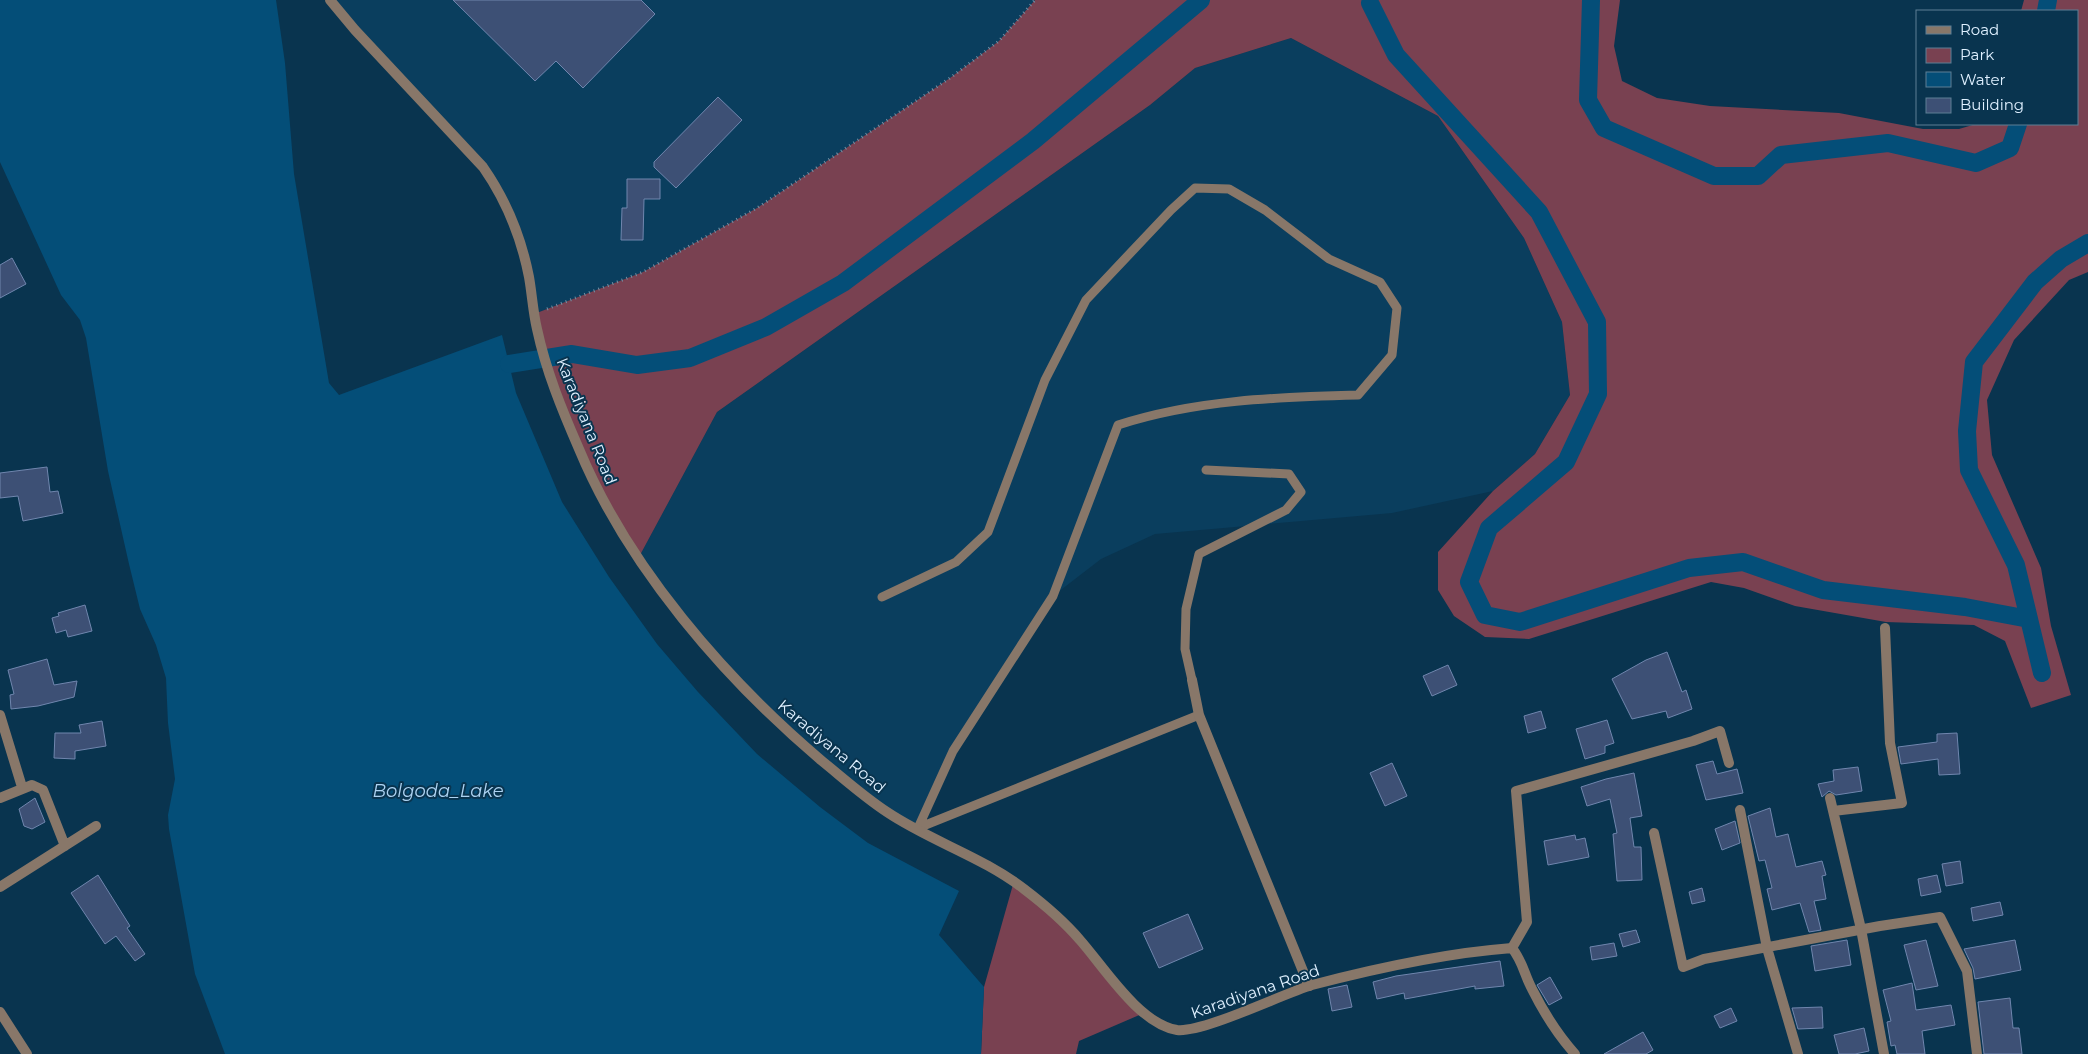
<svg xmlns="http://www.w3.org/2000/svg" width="2088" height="1054" font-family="Montserrat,sans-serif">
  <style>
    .built { fill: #0a3e5e }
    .green { fill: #794151 }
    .water { fill: #044e78 }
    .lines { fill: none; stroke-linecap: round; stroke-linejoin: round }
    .canal { stroke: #044e78; stroke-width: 18 }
    .building { fill: #3d5075; stroke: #7086ae }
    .path { stroke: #7291a6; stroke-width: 3; stroke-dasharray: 1 4; stroke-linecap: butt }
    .service { stroke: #887769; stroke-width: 9 }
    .minor { stroke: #887769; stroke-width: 10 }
    .tertiary { stroke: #887769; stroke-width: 10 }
    .labels { text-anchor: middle; stroke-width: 4; stroke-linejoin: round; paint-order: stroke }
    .street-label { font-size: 16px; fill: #dff0ff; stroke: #09344f }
    .water-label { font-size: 18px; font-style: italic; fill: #add3f2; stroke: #09344f }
  </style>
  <rect width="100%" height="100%" fill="#09344f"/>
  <path class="built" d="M 330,0 L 1035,0 L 999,41 L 950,78 L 757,208 L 643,272 L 534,314 L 528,274 L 499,190 Z
    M 1291,38 L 1438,116 L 1524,238 L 1562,322 L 1570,395 L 1535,454 L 1493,491 L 1392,513 L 1155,534 L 1101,559 L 1053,596 L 953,751 L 918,828 L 843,779 L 725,668 L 639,557 L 717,412 L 1150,105 L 1195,68 Z"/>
  <path class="green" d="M 1035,0 L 1620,0 L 1614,46 L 1622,81 L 1657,98 L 1710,106 L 1839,113 L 1923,129 L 1959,129 L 1976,124 L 2077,124 L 2077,11 L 2021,11 L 2024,0 L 2088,0 L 2088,272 L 2069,280 L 2014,340 L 1987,400 L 1992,455 L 2041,568 L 2051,626 L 2071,695 L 2031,708 L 2005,641 L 1974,625 L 1886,622 L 1795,606 L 1744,588 L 1711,582 L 1529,639 L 1485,637 L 1454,616 L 1438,590 L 1438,552 L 1493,491 L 1535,454 L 1570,395 L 1562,322 L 1524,238 L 1438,116 L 1291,38 L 1195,68 L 1150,105 L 717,412 L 639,557 L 578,449 L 534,314 L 643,272 L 757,208 L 950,78 L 999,41 Z
    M 1014,881 L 1053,911 L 1144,1013 L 1079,1041 L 1076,1054 L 981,1054 L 984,987 Z"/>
  <path class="water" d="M 0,0 L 276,0 L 285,63 L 294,174 L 329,383 L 339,395 L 502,335 L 516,393 L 562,502 L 609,577 L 657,644 L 698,692 L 757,754 L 820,807 L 868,843 L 959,891 L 939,935 L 984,987 L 981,1054 L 225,1054 L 195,974 L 169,829 L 168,815 L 175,779 L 168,723 L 166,678 L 156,645 L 140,609 L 129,564 L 108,471 L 86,338 L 80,320 L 61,295 L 0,162 Z"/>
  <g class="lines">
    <path class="canal" d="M 1591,0 L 1588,100 L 1604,128 L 1714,176 L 1758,176 L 1781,155 L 1888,143 L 1976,163 L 2010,148 L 2018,124
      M 1370,3 L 1396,55 L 1539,212 L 1597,322 L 1598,394 L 1566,462 L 1489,528 L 1469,582 L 1485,615 L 1520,622 L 1689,568 L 1743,562 L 1823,590 L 1965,607 L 2029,619
      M 2046,11 L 2048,0
      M 509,364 L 572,354 L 637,365 L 690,358 L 766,327 L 843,283 L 1033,141 L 1201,0
      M 2042,673 L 2016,565 L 1969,470 L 1967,431 L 1974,362 L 2035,282 L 2061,259 L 2088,243"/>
  </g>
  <path class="building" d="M 453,0 L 641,0 L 655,14 L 583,88 L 556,61 L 535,81 Z
    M 718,97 L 742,120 L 676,188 L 654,167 L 654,162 Z
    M 627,179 L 660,179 L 660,199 L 644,199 L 643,240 L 621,240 L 622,208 L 627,208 Z
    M 12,258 L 26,284 L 0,298 L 0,265 Z
    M 47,467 L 50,492 L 58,491 L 63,513 L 23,521 L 18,496 L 0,498 L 0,473 Z
    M 85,605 L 92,631 L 68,637 L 66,630 L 56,633 L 52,618 L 59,616 L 58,613 Z
    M 1667,652 L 1682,692 L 1686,690 L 1692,709 L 1668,718 L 1666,711 L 1632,719 L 1612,679 L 1646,660 Z
    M 47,659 L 54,685 L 77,681 L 74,697 L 38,706 L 11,709 L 10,695 L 14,694 L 8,670 Z
    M 1448,665 L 1457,685 L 1432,696 L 1423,676 Z
    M 1541,711 L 1546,728 L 1528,733 L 1524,716 Z
    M 1607,720 L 1614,743 L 1605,746 L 1605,753 L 1585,759 L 1576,729 Z
    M 102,721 L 106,746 L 75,751 L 75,759 L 54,758 L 55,733 L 81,733 L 79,725 Z
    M 1957,733 L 1960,774 L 1939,775 L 1938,759 L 1901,764 L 1898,747 L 1937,742 L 1937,734 Z
    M 1713,761 L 1717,774 L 1737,769 L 1743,793 L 1706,800 L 1696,765 Z
    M 1392,763 L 1407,796 L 1385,806 L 1370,773 Z
    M 1858,767 L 1862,791 L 1836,795 L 1829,791 L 1822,797 L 1818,784 L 1834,781 L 1833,770 Z
    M 1634,773 L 1642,816 L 1630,818 L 1634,847 L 1641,847 L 1642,880 L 1617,881 L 1613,834 L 1617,833 L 1610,799 L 1587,806 L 1581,787 L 1606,779 Z
    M 35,798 L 45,822 L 32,829 L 24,826 L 19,809 Z
    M 1770,808 L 1776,837 L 1788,834 L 1796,867 L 1822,861 L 1826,875 L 1822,876 L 1826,899 L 1814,901 L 1821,930 L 1809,932 L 1800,903 L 1772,910 L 1767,889 L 1772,888 L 1765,860 L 1759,861 L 1748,816 Z
    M 1735,821 L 1740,843 L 1722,850 L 1715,829 Z
    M 1575,835 L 1576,840 L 1585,838 L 1589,857 L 1548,865 L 1544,841 Z
    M 1960,861 L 1963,883 L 1946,886 L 1942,864 Z
    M 98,875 L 130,926 L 127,928 L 145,954 L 135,961 L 116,936 L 105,944 L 71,893 Z
    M 1937,875 L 1941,892 L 1921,896 L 1918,879 Z
    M 1702,888 L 1705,901 L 1692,904 L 1689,892 Z
    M 2000,902 L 2003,915 L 1973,921 L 1971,908 Z
    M 1188,914 L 1203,949 L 1159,968 L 1143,933 Z
    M 1636,930 L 1640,942 L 1623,947 L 1619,934 Z
    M 1847,940 L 1851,965 L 1815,971 L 1811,946 Z
    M 1926,940 L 1938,986 L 1916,990 L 1904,945 Z
    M 2015,940 L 2021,970 L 1975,979 L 1973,968 L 1964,949 Z
    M 1614,943 L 1617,956 L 1592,960 L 1590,947 Z
    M 1500,961 L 1504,986 L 1475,989 L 1475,986 L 1405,999 L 1404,993 L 1377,999 L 1373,982 L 1396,976 Z
    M 1550,977 L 1562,998 L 1549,1005 L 1537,985 Z
    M 1912,983 L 1916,1010 L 1951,1005 L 1955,1025 L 1922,1031 L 1925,1054 L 1897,1054 L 1895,1045 L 1891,1046 L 1887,1022 L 1891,1021 L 1883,990 Z
    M 1347,985 L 1352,1007 L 1332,1011 L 1328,989 Z
    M 2010,998 L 2013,1028 L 2019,1028 L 2022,1054 L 1984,1054 L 1978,1002 Z
    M 1822,1007 L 1823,1028 L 1798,1029 L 1792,1008 Z
    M 1731,1008 L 1737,1021 L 1720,1028 L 1714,1016 Z
    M 1864,1028 L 1869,1051 L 1855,1054 L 1839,1054 L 1834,1035 Z
    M 1643,1032 L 1653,1050 L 1646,1054 L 1604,1054 Z"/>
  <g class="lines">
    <path class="path" d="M 547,309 L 643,272 L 757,208 L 950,78 L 999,41 L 1035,0"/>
    <path class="service" d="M 882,597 L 956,562 L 988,532 L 1045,380 L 1086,300 L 1171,210 L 1195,188 L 1229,189 L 1265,210 L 1329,259 L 1380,282 L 1397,308 L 1392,355 L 1358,395 C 1277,397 1195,400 1118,425 L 1053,596 L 953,751 L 918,828 L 1199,715
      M 1192,680 L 1185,649 L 1186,609 L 1199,554 L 1286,510 L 1301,492 L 1289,474 L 1206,470"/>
    <path class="minor" d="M 1192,680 L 1199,715 L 1309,986
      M 0,715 L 22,787
      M 0,798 L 32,785 L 43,790 L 65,846
      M 1830,798 L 1861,929 L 1884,1054
      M 1740,810 L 1767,948 L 1798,1054
      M 1833,811 L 1902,803 L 1890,743 L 1885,628
      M 1654,833 L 1683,967 L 1704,959 L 1880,926 L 1940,917 L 1967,971 L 1977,1054
      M 0,887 L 96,826
      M 1512,948 L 1527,922 L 1516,791 L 1693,741 L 1720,731 L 1729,763
      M 0,1012 L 27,1054"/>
    <path class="tertiary" d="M 330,0 L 355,30 L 483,167 C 506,200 521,236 529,277 C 532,294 533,312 537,329 C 546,371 562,410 579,449 C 628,567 725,679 822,761 C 843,778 864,797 887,812 C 930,841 983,857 1024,889 C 1045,905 1063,920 1080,940 C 1104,967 1139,1024 1177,1030 C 1203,1033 1282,994 1312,985 C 1377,968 1445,953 1512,948 C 1523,962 1524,974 1532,989 C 1544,1013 1557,1034 1575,1054"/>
  </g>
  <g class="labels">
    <g class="street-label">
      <text transform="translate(587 421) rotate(68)" y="6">Karadiyana Road</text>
      <text transform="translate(832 746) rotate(40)" y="6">Karadiyana Road</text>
      <text transform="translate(1255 991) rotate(-19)" y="6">Karadiyana Road</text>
    </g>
    <g class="water-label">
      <text x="438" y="797">Bolgoda_Lake</text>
    </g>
  </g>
  <rect x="1916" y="10" width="162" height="115" fill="#09344f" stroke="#5f7f95"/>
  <rect x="1926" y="26" width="25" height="8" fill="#887769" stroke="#5f7f95"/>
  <text x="1960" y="35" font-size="15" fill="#dff0ff">Road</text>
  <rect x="1926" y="48" width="25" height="15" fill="#794151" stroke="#5f7f95"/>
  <text x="1960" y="60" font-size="15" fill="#dff0ff">Park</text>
  <rect x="1926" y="72" width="25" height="15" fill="#044e78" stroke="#5f7f95"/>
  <text x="1960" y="85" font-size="15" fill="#dff0ff">Water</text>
  <rect x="1926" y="98" width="25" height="15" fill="#3d5075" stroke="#5f7f95"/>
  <text x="1960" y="110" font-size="15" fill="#dff0ff">Building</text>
</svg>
